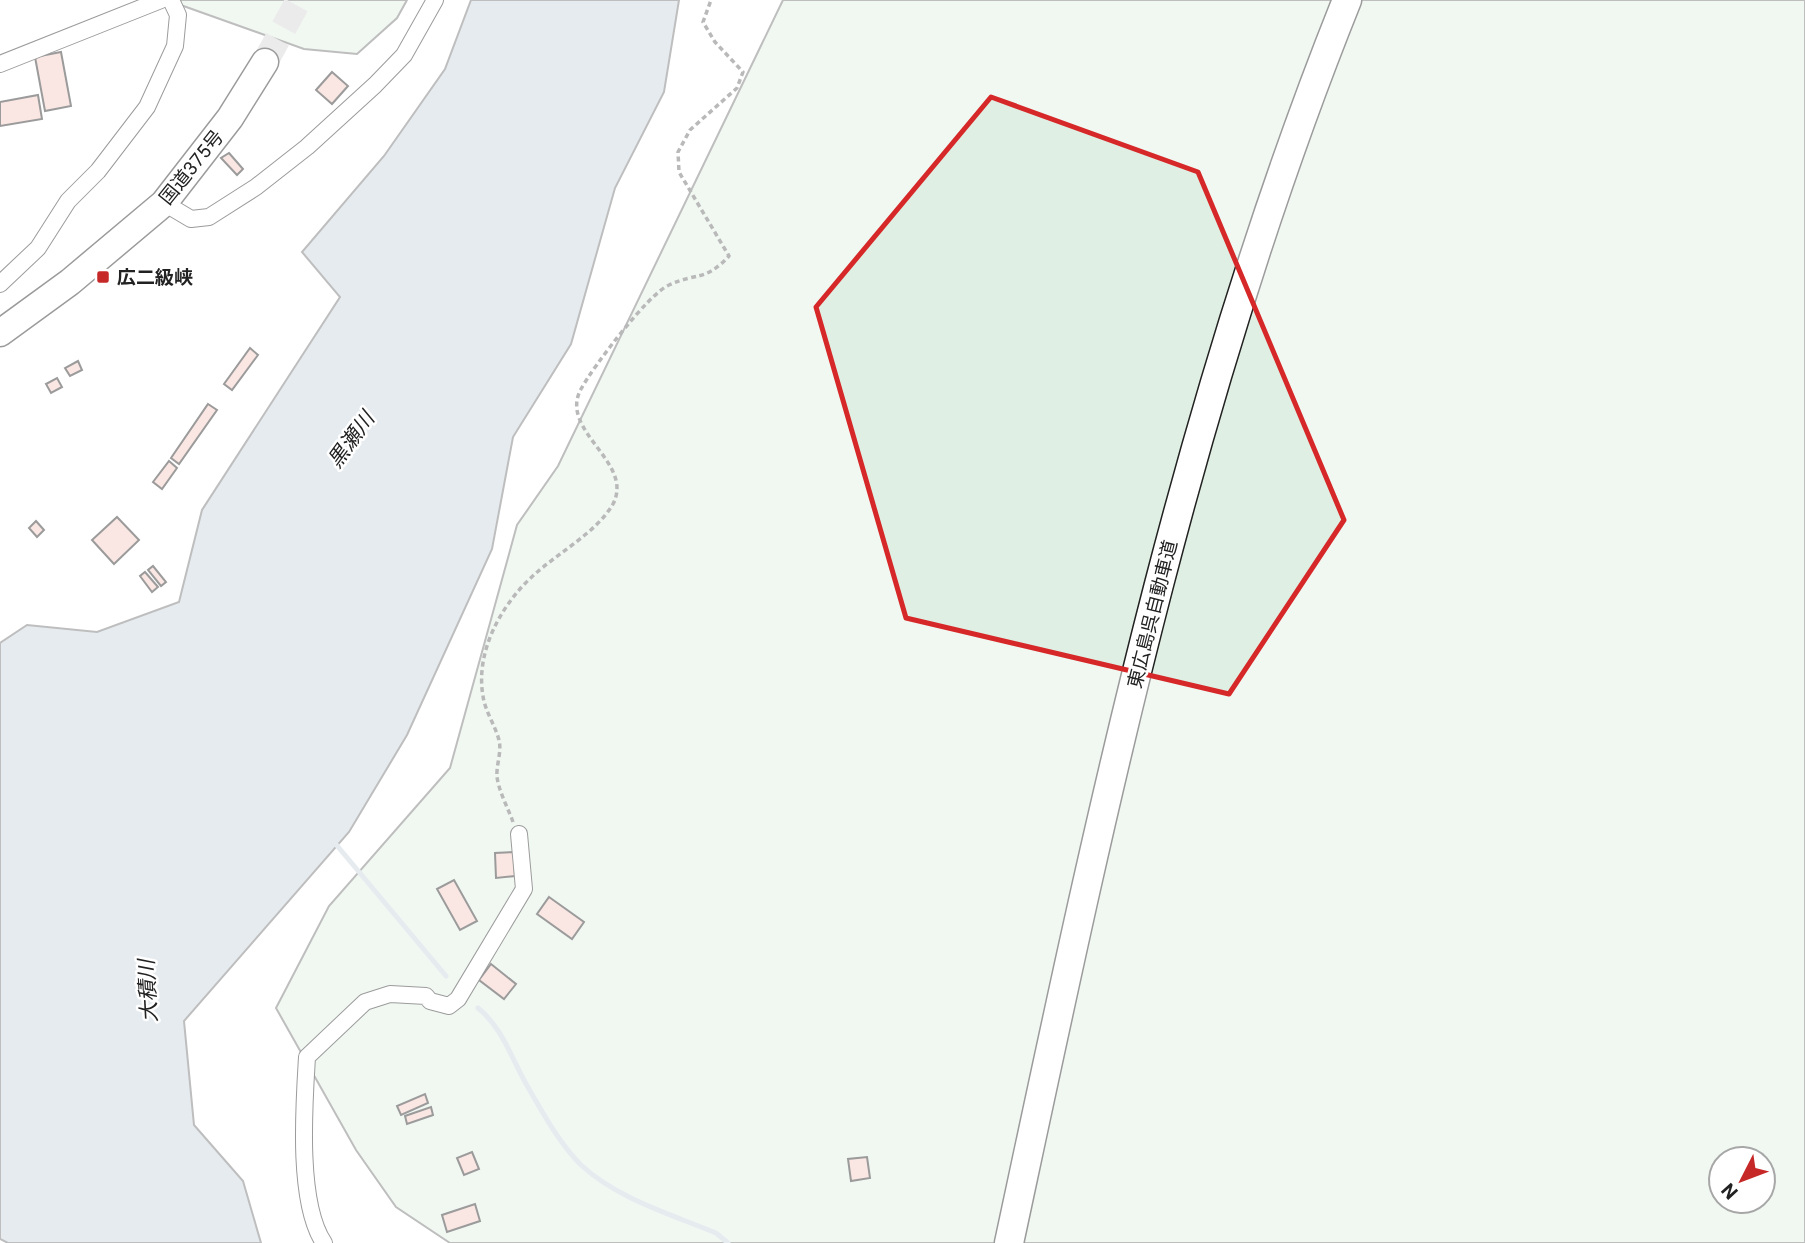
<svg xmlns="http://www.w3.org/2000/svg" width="1805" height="1243" font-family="Roboto,'Noto Sans JP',sans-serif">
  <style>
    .green { fill: #e0efe3; stroke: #6f6f6f; stroke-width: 2; fill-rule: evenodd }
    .water { fill: #c7d3dd; stroke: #6f6f6f; stroke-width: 2 }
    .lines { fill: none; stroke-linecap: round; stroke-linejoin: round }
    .stream { stroke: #c7d3dd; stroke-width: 5 }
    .building { fill: #f3c9c0; stroke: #222; stroke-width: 2 }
    .trunk-tunnel { stroke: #d3d3d3; stroke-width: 26; stroke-dasharray: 26 13; stroke-linecap: butt }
    .minor-casing { stroke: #222; stroke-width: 18 }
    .trunk-casing { stroke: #222; stroke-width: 29 }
    .motorway-casing { stroke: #222; stroke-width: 31 }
    .path { stroke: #646464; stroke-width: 3.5; stroke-dasharray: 5 3.5; stroke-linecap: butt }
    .minor { stroke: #fff; stroke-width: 16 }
    .trunk { stroke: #fff; stroke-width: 26 }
    .motorway { stroke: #fff; stroke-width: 28 }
    .marked { fill: none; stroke: #d62828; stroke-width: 5; stroke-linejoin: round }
    .poi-dot { fill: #c62828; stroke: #fff; stroke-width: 2.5 }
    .labels { text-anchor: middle; stroke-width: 5; stroke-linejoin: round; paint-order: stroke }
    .street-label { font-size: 19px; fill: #222; stroke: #fff }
    .poi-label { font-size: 19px; font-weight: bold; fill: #222; stroke: #fff; text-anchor: start }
    .water-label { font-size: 21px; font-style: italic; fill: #222; stroke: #fff }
  </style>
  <rect width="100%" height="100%" fill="#fff"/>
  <path class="green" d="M 175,0 L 407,0 L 397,18 L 357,54 L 304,49 L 175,3 Z
    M 783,0 L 1805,0 L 1805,1243 L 450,1243 L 396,1207 L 356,1150 L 276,1008 L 329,906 L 450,768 L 517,525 L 558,466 ZM 1721,1159 L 1763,1159 L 1763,1201 L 1721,1201 Z"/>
  <path class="water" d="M 471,0 L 679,0 L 664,92 L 615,188 L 571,344 L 513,437 L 492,549 L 407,735 L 349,832 L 184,1021 L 194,1125 L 243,1181 L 261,1243 L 8,1243 L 0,1239 L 0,643 L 27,625 L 97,632 L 179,602 L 202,510 L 340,297 L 302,252 L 384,156 L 445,69 Z"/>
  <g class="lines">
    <path class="stream" d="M 334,842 L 446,976
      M 478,1008 C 504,1029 512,1061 529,1089 C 544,1115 560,1144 581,1165 C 618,1199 670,1214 716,1233 L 728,1243"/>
  </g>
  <path class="building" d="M 61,52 L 71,106 L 45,111 L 35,57 Z
    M 332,72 L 348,86 L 332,104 L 316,90 Z
    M 38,95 L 42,119 L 0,126 L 0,102 Z
    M 229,153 L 243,169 L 237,175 L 221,158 Z
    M 250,348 L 258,355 L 232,390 L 224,384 Z
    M 78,361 L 82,370 L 70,376 L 65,368 Z
    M 57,378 L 62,387 L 51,393 L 46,384 Z
    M 208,404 L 217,410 L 179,464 L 171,458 Z
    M 169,461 L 177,468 L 162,489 L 153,482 Z
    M 117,517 L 139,540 L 114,564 L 92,540 Z
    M 36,521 L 44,530 L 37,537 L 29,528 Z
    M 153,566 L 166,582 L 161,586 L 148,570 Z
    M 145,572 L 158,587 L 152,592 L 140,576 Z
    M 514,852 L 515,876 L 496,878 L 495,853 Z
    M 454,880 L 477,921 L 460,930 L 437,889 Z
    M 549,897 L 584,922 L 572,939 L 537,914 Z
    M 491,964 L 516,984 L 504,999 L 479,980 Z
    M 425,1094 L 428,1103 L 401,1115 L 397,1106 Z
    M 431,1107 L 433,1115 L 407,1124 L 405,1116 Z
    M 472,1152 L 479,1169 L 464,1175 L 457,1158 Z
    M 867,1157 L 870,1178 L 851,1181 L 848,1159 Z
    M 475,1204 L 480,1221 L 447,1232 L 442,1215 Z"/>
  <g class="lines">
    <path class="trunk-tunnel" d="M 265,62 L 299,0"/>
    <defs>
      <path id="minor" d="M 0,64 L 161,0
        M 164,203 L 191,219 L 209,217 L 256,187 L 307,147 L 375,85 L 404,55 L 435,0
        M 0,284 L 38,248 L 68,201 L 98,171 L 147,107 L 175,46 L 178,15 L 171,0
        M 324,1243 C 297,1203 304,1106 307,1057 L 365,1002 L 390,994 L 426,996 L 430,1001 L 449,1006 L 458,999 L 524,889 L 519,834"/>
      <path id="trunk" d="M 0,333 L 70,282 L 164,203 L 230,118 L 265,62"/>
      <path id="motorway" d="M 1009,1243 C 1099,823 1186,400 1347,0"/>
    </defs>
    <use href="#minor" class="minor-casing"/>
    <use href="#trunk" class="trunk-casing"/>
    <use href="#motorway" class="motorway-casing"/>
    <path class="path" d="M 513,822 C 508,808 499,792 497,777 C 496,765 502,752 499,740 C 495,725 485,711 483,696 C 475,651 502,603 535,574 C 558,553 597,532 613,504 C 635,462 558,431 581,389 C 593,367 648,294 669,285 C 697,272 705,282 729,256 L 679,172 L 678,152 L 690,130 L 737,88 L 743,72 L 715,42 L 703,22 L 711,0"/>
    <use href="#minor" class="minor"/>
    <use href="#trunk" class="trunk"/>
    <use href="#motorway" class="motorway"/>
  </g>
  <path d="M0 0H1805V1243H0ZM 991,97 L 1198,172 L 1344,520 L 1229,694 L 906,618 L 816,307 Z" fill="#fff" fill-opacity=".55" fill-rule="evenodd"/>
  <path class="marked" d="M 991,97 L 1198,172 L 1344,520 L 1229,694 L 906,618 L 816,307 Z"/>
  <rect class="poi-dot" x="96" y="270" width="14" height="14" rx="3.5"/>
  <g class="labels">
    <g class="street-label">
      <text transform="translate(191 167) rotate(-51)" y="7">国道375号</text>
      <text transform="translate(1152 614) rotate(-76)" y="7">東広島呉自動車道</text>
    </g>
    <g class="poi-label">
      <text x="117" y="284">広二級峡</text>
    </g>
    <g class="water-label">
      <text transform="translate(351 440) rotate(-54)" y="7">黒瀬川</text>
      <text transform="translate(148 991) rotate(-93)" y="7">大積川</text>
    </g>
  </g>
  <g transform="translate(1742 1180) rotate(228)"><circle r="33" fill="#ffffff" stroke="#a7a7a7" stroke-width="2"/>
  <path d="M0-5L12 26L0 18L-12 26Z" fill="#c62828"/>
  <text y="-10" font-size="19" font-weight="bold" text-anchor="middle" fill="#222222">N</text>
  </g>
</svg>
